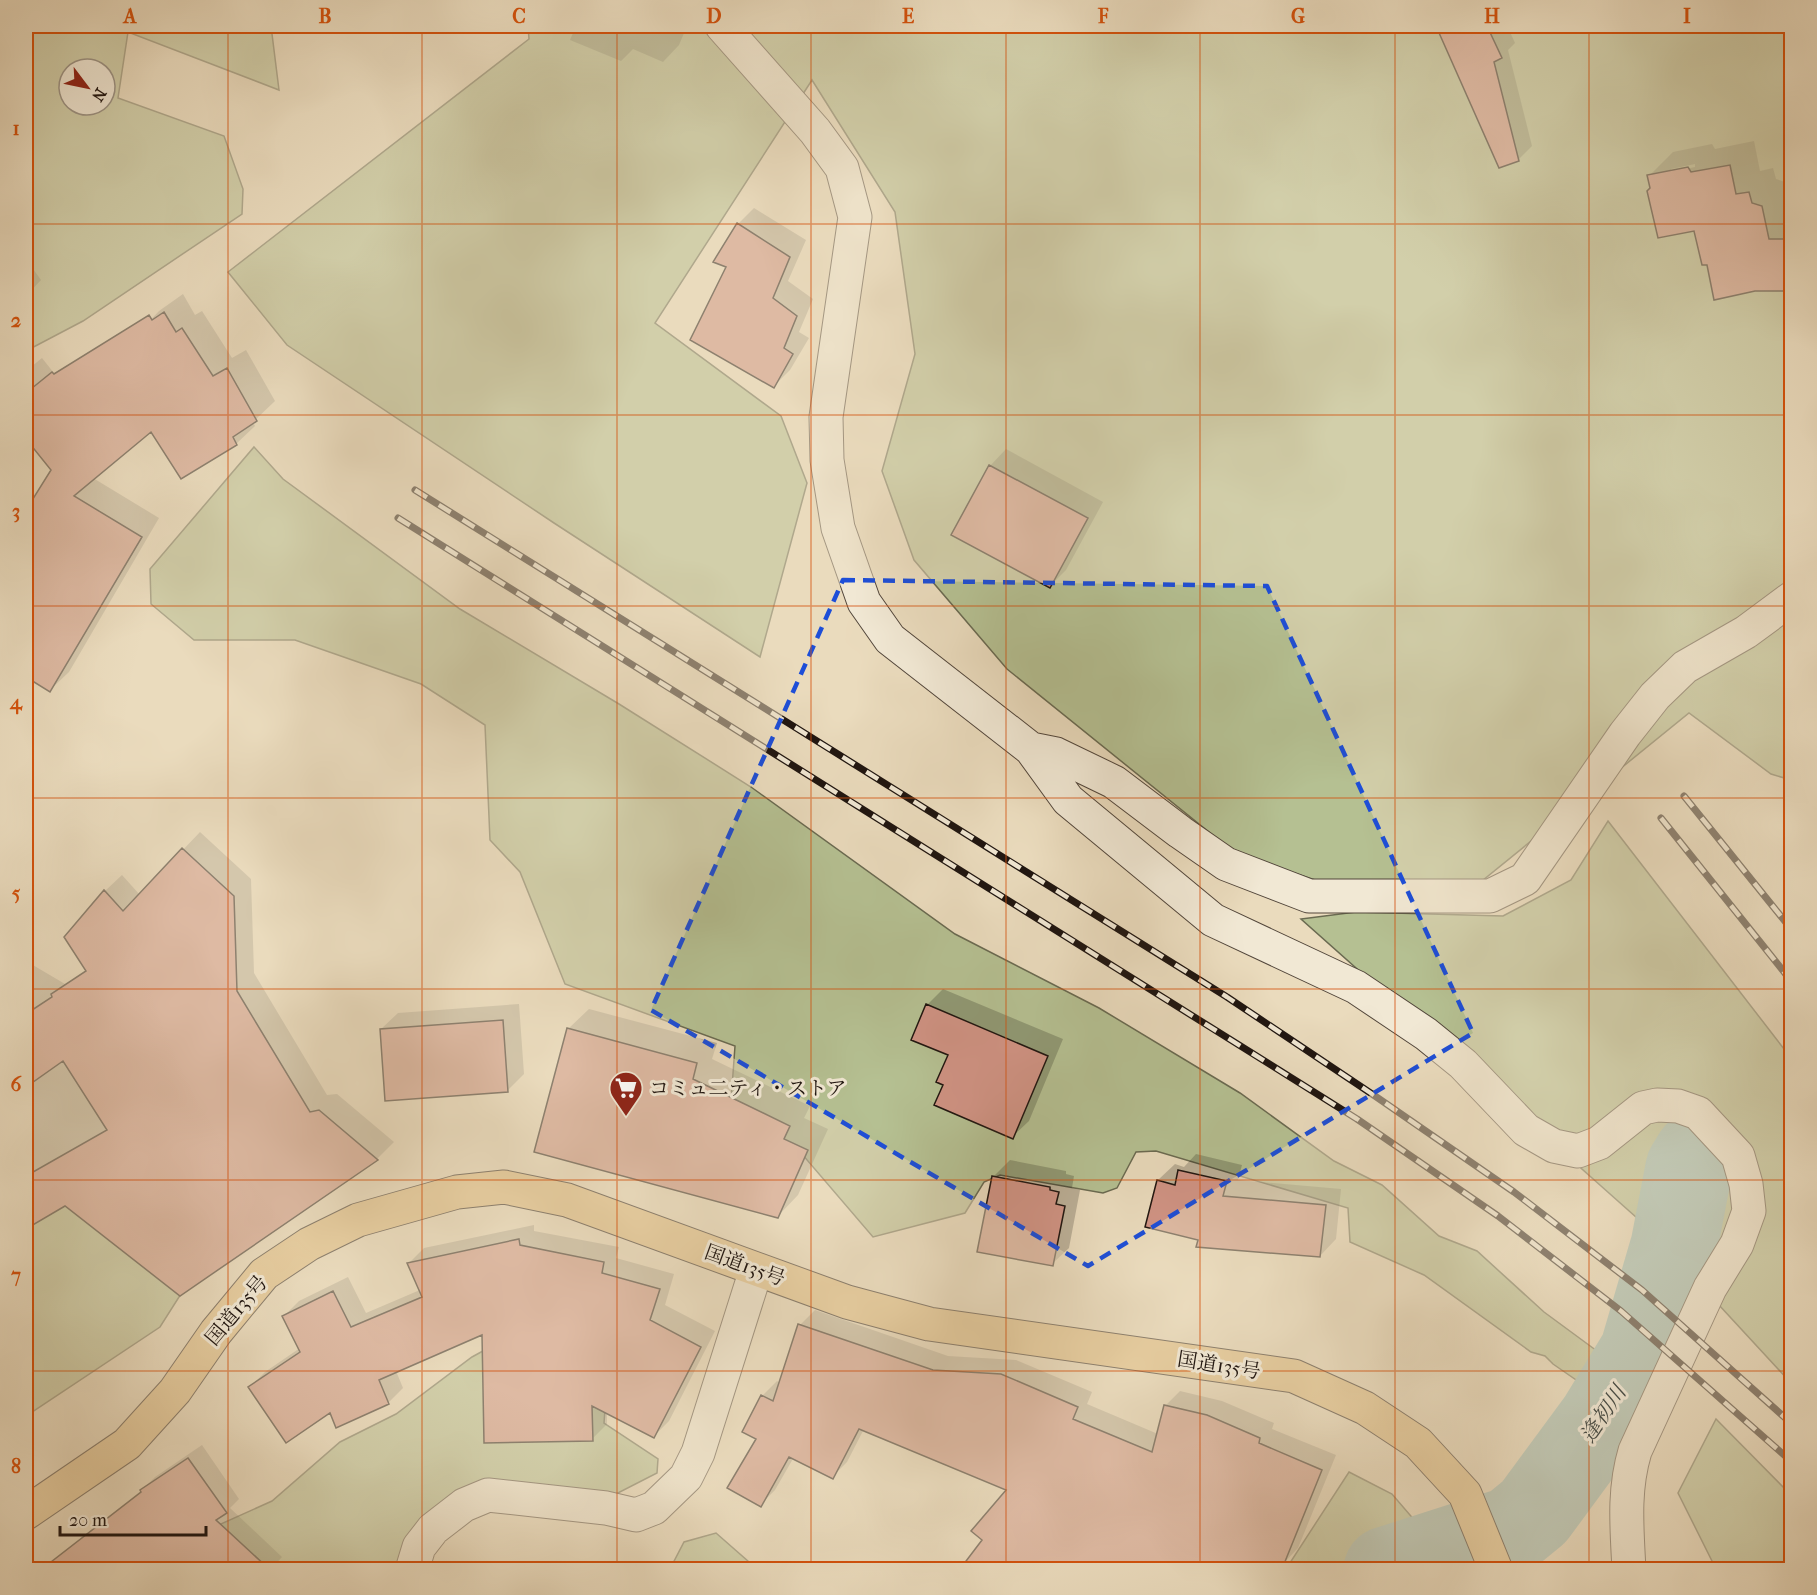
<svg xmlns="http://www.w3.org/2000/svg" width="1817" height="1595" font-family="'IM FELL French Canon','Noto Serif JP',serif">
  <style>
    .green { fill: #b5c092; stroke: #6a6a51; stroke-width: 1.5; fill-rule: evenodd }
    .shadow { fill: #0003; fill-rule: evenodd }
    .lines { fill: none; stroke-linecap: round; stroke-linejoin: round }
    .river { stroke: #98bbb3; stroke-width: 87 }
    .building { fill: #d09384; stroke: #1f1510; stroke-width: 1.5 }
    .minor-casing { stroke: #52463b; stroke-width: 35 }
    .trunk-casing { stroke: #1f1510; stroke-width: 35 }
    .minor { stroke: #f1e8d4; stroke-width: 33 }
    .trunk { stroke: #e5be7e; stroke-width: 33 }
    .rail-casing { stroke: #1f1510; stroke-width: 7 }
    .rail { stroke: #f1e8d4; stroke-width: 4.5; stroke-dasharray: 14; stroke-linecap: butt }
    .marked { fill: none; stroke: #1d4ed8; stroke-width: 4.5; stroke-dasharray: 12 8; stroke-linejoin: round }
    .grid { fill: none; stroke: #d4520c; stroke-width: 1.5; stroke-opacity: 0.55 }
    .labels { text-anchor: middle; stroke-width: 6; stroke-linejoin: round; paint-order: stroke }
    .poi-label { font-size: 20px; fill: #1f1510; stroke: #f1e8d4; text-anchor: start }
    .street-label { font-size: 20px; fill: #1f1510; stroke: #f1e8d4 }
    .water-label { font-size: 21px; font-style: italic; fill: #494f49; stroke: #f1e8d4 }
    .neatline { fill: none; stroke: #d4520c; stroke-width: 2 }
    .grid-label { font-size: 20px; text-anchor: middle; font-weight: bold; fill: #d4520c }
  </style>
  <rect width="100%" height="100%" fill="#eadbbd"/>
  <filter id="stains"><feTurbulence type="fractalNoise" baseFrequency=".00333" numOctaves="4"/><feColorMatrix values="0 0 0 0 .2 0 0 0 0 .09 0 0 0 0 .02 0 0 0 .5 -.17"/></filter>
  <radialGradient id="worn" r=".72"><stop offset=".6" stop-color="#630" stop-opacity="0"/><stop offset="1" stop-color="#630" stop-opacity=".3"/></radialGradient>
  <path class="green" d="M 26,26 L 271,26 L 279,90 L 128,32 L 118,98 L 224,136 L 243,189 L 242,214 L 83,321 L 26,351 ZM 69,69 L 105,69 L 105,105 L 69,105 Z
    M 528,26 L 1791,26 L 1791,780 L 1771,774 L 1689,713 L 1472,889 L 1336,887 L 1235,853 L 1007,669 L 914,560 L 882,471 L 915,354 L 895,212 L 812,80 L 655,323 L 781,416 L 807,483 L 760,657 L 554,523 L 287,345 L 228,272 L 529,39 Z
    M 254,447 L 283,479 L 460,609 L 619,704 L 751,787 L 955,934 L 1099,1008 L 1240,1093 L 1334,1161 L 1382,1185 L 1439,1236 L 1477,1251 L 1544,1312 L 1616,1365 L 1609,1395 L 1590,1401 L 1579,1382 L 1553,1364 L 1545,1356 L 1531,1352 L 1424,1275 L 1350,1242 L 1348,1208 L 1156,1151 L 1136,1152 L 1117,1188 L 1103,1193 L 1000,1175 L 984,1182 L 965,1213 L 873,1237 L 802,1154 L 730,1115 L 735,1046 L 565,984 L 520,872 L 490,840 L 485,725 L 421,684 L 295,640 L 194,640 L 151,604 L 150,569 Z
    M 1608,821 L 1791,1058 L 1791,1383 L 1646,1226 L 1301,919 L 1356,912 L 1503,916 L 1571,880 Z
    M 110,1184 L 186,1286 L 160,1327 L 26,1416 L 26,1210 Z
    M 534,1323 L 608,1368 L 604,1423 L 658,1459 L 657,1473 L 616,1494 L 490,1479 L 397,1569 L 177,1570 L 212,1528 L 272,1501 L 340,1442 L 396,1414 L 472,1357 Z
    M 1716,1419 L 1791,1495 L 1791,1569 L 1716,1569 L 1678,1493 Z
    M 1349,1472 L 1392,1494 L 1428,1536 L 1446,1569 L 1286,1569 Z
    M 716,1533 L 757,1569 L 670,1569 L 684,1542 Z"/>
  <path class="shadow" d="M 576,26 L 687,26 L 679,45 L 663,62 L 633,49 L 621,61 L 570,40 Z
    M 1438,26 L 1521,26 L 1510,32 L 1515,43 L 1508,50 L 1532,146 L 1518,160 L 1500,166 Z
    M 1754,141 L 1760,171 L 1773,168 L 1776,179 L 1785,182 L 1792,210 L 1792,289 L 1755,289 L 1708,263 L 1695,229 L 1652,188 L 1649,176 L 1673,152 L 1712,144 L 1715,149 ZM 1695,164 L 1695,167 L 1671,172 L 1671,169 Z
    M 754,208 L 806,240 L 788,281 L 813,299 L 799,332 L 809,338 L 790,370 L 774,386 L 728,266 L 738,224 Z
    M 26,259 L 41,280 L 26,296 Z
    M 183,294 L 195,315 L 202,311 L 232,358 L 246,350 L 275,401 L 253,422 L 255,426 L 236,444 L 152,429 L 93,478 L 159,518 L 69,672 L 50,690 L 26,675 L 26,513 L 140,331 L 159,311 Z
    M 42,358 L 65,387 L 49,403 L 26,420 L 26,371 Z
    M 1006,449 L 1103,502 L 1066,570 L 1050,586 L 990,466 Z
    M 200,832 L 251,879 L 254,973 L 327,1095 L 337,1094 L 394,1142 L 377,1159 L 180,1294 L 65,1205 L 26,1228 L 26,961 L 116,1014 L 105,891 L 122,875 L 140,895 Z
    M 943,989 L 1063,1039 L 1029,1121 L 1012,1137 L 945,1084 L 950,1054 L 927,1005 Z
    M 519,1004 L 524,1074 L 508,1090 L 381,1029 L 398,1013 Z
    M 589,1009 L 717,1043 L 712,1059 L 810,1106 L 804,1118 L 828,1129 L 798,1195 L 778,1216 L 568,1029 Z
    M 1196,1154 L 1242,1165 L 1238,1180 L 1341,1189 L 1336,1239 L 1320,1256 L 1199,1239 L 1158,1180 L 1175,1164 L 1184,1167 Z
    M 1010,1160 L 1066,1171 L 1066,1174 L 1074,1176 L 1072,1188 L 1080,1190 L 1069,1248 L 1052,1264 L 994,1176 Z
    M 534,1225 L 534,1231 L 619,1247 L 616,1258 L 674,1274 L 665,1305 L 715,1331 L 669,1421 L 654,1436 L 607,1412 L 607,1424 L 592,1439 L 484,1333 L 396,1371 L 403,1388 L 388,1403 L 331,1411 L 250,1387 L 265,1372 L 300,1348 L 284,1316 L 299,1301 L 348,1277 L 366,1313 L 420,1290 L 409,1263 L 424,1248 Z
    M 815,1310 L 948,1356 L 1016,1360 L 1092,1392 L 1087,1404 L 1158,1434 L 1165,1406 L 1180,1391 L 1222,1401 L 1274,1423 L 1272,1429 L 1336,1455 L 1298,1548 L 1284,1563 L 1212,1535 L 1191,1570 L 1019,1570 L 973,1531 L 1009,1489 L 864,1429 L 847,1462 L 832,1477 L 794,1457 L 775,1490 L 760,1505 L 758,1438 L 762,1396 L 777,1381 L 780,1383 L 800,1325 Z
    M 202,1445 L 239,1499 L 230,1508 L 282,1557 L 270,1570 L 81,1570 L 67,1551 L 81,1538 L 142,1490 L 155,1477 Z
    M 928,1562 L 939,1570 L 921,1570 Z"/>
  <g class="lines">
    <path class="river" d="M 1387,1570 L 1512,1530 L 1534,1512 L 1601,1421 L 1643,1352 L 1674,1246 L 1689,1168 L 1697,1155"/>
  </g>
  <path class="building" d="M 1436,26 L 1487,26 L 1502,58 L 1494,62 L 1519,161 L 1499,168 Z
    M 1730,165 L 1736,194 L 1749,192 L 1752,203 L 1762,206 L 1769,239 L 1791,239 L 1791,291 L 1755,291 L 1714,300 L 1707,265 L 1702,265 L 1694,231 L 1658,238 L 1647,191 L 1650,188 L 1647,175 L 1688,167 L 1691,172 Z
    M 737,223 L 790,257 L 773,298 L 797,316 L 784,348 L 793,354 L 774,388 L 690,340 L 726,267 L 713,262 Z
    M 164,312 L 176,332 L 182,328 L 213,376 L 227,368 L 257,421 L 233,437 L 237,445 L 181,479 L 151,432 L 74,496 L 142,537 L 50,692 L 26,677 L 26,510 L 51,470 L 26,439 L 26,393 L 52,372 L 54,374 L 149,315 L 152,320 Z
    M 989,465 L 1088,518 L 1050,588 L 951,535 Z
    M 182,848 L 234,896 L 237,991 L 310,1112 L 319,1110 L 378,1160 L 180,1296 L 65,1206 L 26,1229 L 26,1176 L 107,1130 L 63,1061 L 26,1087 L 26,1014 L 52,997 L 51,994 L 86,971 L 64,937 L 104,890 L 123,911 Z
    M 926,1004 L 1048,1056 L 1013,1139 L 934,1105 L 943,1085 L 936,1082 L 948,1055 L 911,1040 Z
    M 503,1020 L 508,1092 L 385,1101 L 380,1029 Z
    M 567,1028 L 697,1063 L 693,1079 L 790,1126 L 784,1139 L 808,1150 L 778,1218 L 534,1152 Z
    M 1178,1170 L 1227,1181 L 1223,1196 L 1326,1205 L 1320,1257 L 1196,1247 L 1198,1240 L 1145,1227 L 1157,1180 L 1175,1185 Z
    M 992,1176 L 1050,1187 L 1050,1190 L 1059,1192 L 1056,1204 L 1065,1206 L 1053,1266 L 977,1252 Z
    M 519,1239 L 520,1245 L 604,1262 L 602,1273 L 660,1289 L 650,1320 L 701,1347 L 654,1438 L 592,1406 L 593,1441 L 484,1443 L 482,1335 L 379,1380 L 389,1404 L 336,1428 L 330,1413 L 286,1443 L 248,1387 L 300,1352 L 282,1316 L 333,1291 L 351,1327 L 422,1297 L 407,1263 Z
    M 798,1324 L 933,1370 L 1001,1374 L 1078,1407 L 1073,1419 L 1152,1452 L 1164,1405 L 1207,1415 L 1260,1438 L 1259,1443 L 1322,1470 L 1282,1569 L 960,1569 L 982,1540 L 971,1531 L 1006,1490 L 859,1429 L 833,1479 L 789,1457 L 761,1507 L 727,1488 L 756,1439 L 742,1432 L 761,1395 L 773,1401 Z
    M 188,1458 L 227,1513 L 216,1520 L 269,1569 L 42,1569 L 141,1492 L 140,1490 Z"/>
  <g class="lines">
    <defs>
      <path id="minor" d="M 722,26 L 815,131 L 842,168 L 855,217 L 826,417 L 827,460 L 838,528 L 864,602 L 890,639 L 1031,749 L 1068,800 L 1213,920 L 1356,987 L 1426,1034 L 1463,1064 L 1526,1130 L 1554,1146 L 1578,1151 L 1599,1143 L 1643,1108 L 1657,1105 L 1678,1106 L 1698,1113 L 1738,1156 L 1746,1184 L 1749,1211 L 1737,1244 L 1710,1288 L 1635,1451 C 1623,1491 1627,1529 1629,1570
        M 1031,749 L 1056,754 L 1114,782 L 1180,832 L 1226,864 L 1309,896 L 1490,896 L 1525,879 L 1625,734 L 1655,696 L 1685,667 L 1746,632 L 1792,598
        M 412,1570 L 419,1547 L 433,1529 L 464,1505 L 488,1495 L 606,1508 L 636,1515 L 654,1508 L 686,1477 L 698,1453 L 756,1270"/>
      <path id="trunk" d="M 26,1513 L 127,1444 L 175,1391 L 216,1332 L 264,1274 L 309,1244 L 358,1220 L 457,1192 L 504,1187 L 567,1200 L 847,1302 L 929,1324 L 1294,1376 L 1365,1408 L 1418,1443 L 1465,1494 L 1496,1570"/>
    </defs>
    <use href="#minor" class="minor-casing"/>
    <use href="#trunk" class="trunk-casing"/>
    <use href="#minor" class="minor"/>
    <use href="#trunk" class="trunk"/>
    <defs>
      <path id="rail" d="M 415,490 L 1227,997 L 1375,1096 L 1514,1192 L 1642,1290 L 1792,1424
        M 398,518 L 1357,1119 L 1498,1216 L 1621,1311 L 1792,1462
        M 1684,796 L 1792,930
        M 1661,818 L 1792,982"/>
    </defs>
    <use href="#rail" class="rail-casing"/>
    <use href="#rail" class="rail"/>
  </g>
  <path d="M0 0H1817V1595H0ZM 843,580 L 1267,586 L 1473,1033 L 1088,1266 L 651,1010 Z" fill="#eadbbd" fill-opacity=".55" fill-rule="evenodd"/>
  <path class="marked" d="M 843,580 L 1267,586 L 1473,1033 L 1088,1266 L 651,1010 Z"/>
  <path class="grid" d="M 228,26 L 228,1570M 422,26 L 422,1570M 617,26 L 617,1570M 811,26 L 811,1570M 1006,26 L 1006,1570M 1200,26 L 1200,1570M 1395,26 L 1395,1570M 1589,26 L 1589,1570M 26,224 L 1792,224M 26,415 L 1792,415M 26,606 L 1792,606M 26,798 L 1792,798M 26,989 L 1792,989M 26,1180 L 1792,1180M 26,1371 L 1792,1371"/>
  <defs>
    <symbol id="supermarket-pin" viewBox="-11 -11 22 30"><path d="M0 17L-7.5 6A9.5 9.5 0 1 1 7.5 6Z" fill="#8f2418" stroke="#f1e8d4"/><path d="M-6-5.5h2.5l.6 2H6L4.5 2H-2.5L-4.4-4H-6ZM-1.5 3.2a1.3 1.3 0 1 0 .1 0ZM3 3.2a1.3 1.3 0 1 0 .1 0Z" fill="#fff"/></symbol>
  </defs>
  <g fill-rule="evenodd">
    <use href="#supermarket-pin" x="607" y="1069" width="38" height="52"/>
  </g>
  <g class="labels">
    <g class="poi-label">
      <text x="649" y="1095">コミュ二ティ・ストア</text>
    </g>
    <g class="street-label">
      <text transform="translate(745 1265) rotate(20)" y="7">国道135号</text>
      <text transform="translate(236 1310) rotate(-50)" y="7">国道135号</text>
      <text transform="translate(1219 1365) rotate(9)" y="7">国道135号</text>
    </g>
    <g class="water-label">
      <text transform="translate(1603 1414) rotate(-56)" y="7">逢初川</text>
    </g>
  </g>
  <rect width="1817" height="1595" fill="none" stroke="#eadbbd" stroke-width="66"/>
  <g transform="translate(87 87) rotate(122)"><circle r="28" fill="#f1e8d4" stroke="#9d9486" stroke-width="1.5"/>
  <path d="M0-4.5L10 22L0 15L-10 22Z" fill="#8f2418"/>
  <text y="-9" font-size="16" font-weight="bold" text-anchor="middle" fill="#1f1510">N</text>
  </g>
  <path d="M60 1526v9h146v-9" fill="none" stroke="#1f1510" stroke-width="3"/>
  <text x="69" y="1526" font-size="18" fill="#1f1510" stroke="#f1e8d4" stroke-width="4.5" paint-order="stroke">20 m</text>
  <rect x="33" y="33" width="1751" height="1529" class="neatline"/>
  <g class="grid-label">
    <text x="130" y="23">A</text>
    <text x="325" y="23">B</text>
    <text x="519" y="23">C</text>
    <text x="714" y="23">D</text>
    <text x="908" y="23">E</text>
    <text x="1103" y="23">F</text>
    <text x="1298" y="23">G</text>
    <text x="1492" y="23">H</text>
    <text x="1687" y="23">I</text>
    <text x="16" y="135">1</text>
    <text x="16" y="327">2</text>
    <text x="16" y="518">3</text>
    <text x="16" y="709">4</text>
    <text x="16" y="900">5</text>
    <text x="16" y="1091">6</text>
    <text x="16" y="1282">7</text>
    <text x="16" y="1473">8</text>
  </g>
  <rect width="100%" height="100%" filter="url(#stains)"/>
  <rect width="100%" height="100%" fill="url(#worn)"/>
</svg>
